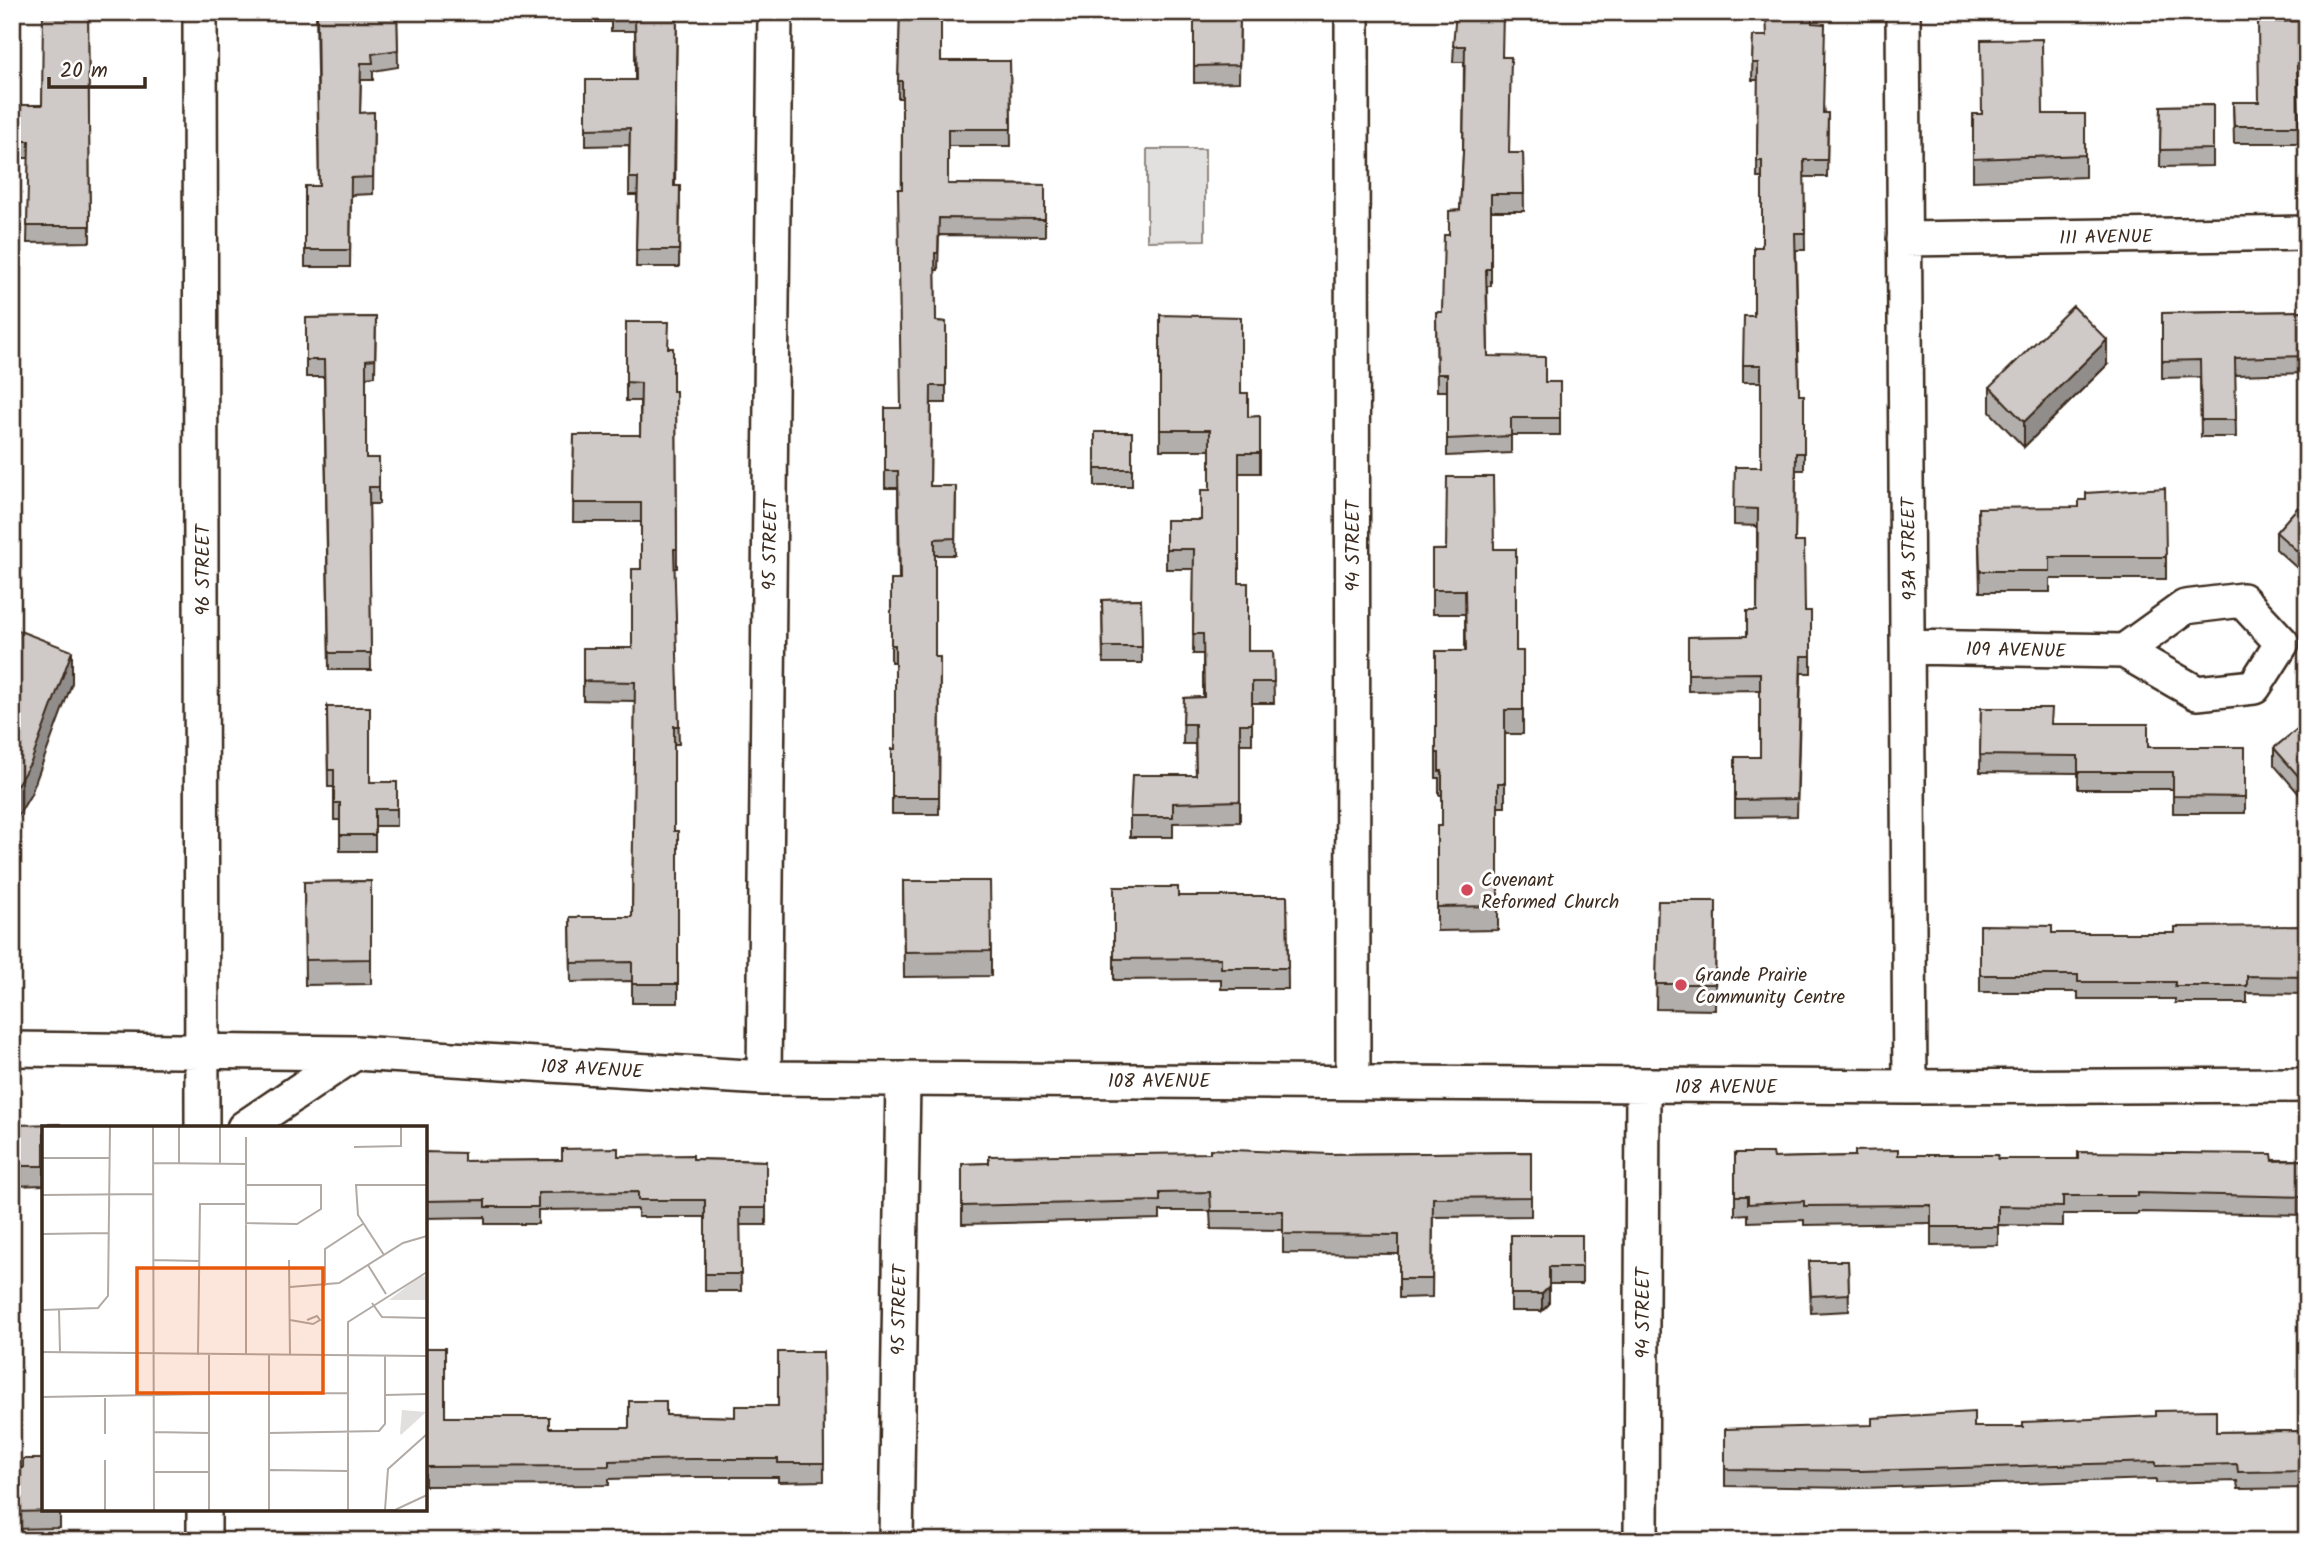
<svg xmlns="http://www.w3.org/2000/svg" width="2319" height="1553" font-family="Kalam,sans-serif">
  <style>
    .green { fill: #e2e0de; stroke: #8e857e; stroke-width: 2 }
    .lines { fill: none; stroke-linecap: round; stroke-linejoin: round }
    .minor-casing { stroke: #3b2a1e; stroke-width: 38 }
    .minor { stroke: #fff; stroke-width: 33 }
    .wall { fill: #b2aeab; stroke: #3b2a1e; stroke-width: 2 }
    .shaded-wall { fill: #918d8b; stroke: #3b2a1e; stroke-width: 2 }
    .building { fill: #cfcac7; stroke: #3b2a1e; stroke-width: 2 }
    .poi-dot { fill: #d1495b; stroke: #fff; stroke-width: 2.5 }
    .labels { text-anchor: middle; stroke-width: 6; stroke-linejoin: round; paint-order: stroke }
    .street-label { font-size: 19px; fill: #3b2a1e; stroke: #fff }
    .poi-label { font-size: 19px; fill: #3b2a1e; stroke: #fff; text-anchor: start }
    .inset-road { fill: none; stroke: #b1aaa5; stroke-width: 2 }
    .view { fill: #e8590c; fill-opacity: 0.15; stroke: #e8590c; stroke-width: 3.5 }
    .inset-edge { fill: none; stroke: #3b2a1e; stroke-width: 3.5 }
  </style>
  <rect width="100%" height="100%" fill="#fff"/>
  <filter id="ink" filterUnits="userSpaceOnUse"><feTurbulence type="fractalNoise" baseFrequency=".0143" numOctaves="2"/><feDisplacementMap in="SourceGraphic" scale="14" xChannelSelector="R" yChannelSelector="G"/><feConvolveMatrix kernelMatrix="1 2 1 2 8 2 1 2 1" color-interpolation-filters="sRGB"/></filter>
  <g filter="url(#ink)">
    <path class="green" d="M 1147,149 L 1205,149 L 1205,240 L 1147,241 Z"/>
    <g class="lines">
      <defs>
        <path id="minor" d="M 200,12 L 202,1128
          M 1352,12 L 1353,1080
          M 1903,12 L 1910,1087
          M 1904,239 L 2307,233
          M 1909,647 L 2124,651 L 2197,693 L 2254,687 L 2282,643 L 2242,600 L 2185,607 L 2124,651
          M 12,1049 L 355,1053 L 764,1078 L 1910,1087 L 2307,1085
          M 764,1078 L 775,12
          M 244,1128 L 355,1053
          M 204,1509 L 204,1541
          M 896,1541 L 903,1079
          M 1641,1541 L 1643,1085"/>
      </defs>
      <use href="#minor" class="minor-casing"/>
      <use href="#minor" class="minor"/>
    </g>
    <path class="wall" d="M 88,12 L 90,242 L 27,243 L 29,158 L 12,158 L 12,105 L 42,105 Z
      M 316,12 L 397,12 L 398,67 L 373,71 L 373,80 L 361,80 L 360,113 L 374,112 L 373,194 L 351,195 L 350,267 L 305,267 L 305,186 L 319,186 Z
      M 572,12 L 677,12 L 675,186 L 680,186 L 679,267 L 636,267 L 637,195 L 629,195 L 629,145 L 586,146 L 586,80 L 635,80 L 635,31 L 611,31 L 611,22 L 572,22 Z
      M 900,12 L 946,12 L 946,20 L 941,20 L 941,61 L 1010,61 L 1011,146 L 948,146 L 948,184 L 1045,185 L 1045,236 L 939,235 L 938,270 L 935,270 L 936,321 L 946,322 L 946,403 L 931,403 L 930,486 L 956,486 L 955,555 L 935,555 L 935,657 L 940,657 L 939,814 L 892,814 L 892,749 L 895,749 L 895,662 L 891,662 L 891,580 L 899,580 L 898,488 L 885,488 L 885,471 L 901,408 L 902,98 L 898,98 Z
      M 1194,12 L 1240,12 L 1239,82 L 1194,83 Z
      M 1456,12 L 1503,57 L 1509,153 L 1523,153 L 1524,211 L 1491,211 L 1491,286 L 1487,286 L 1488,356 L 1545,382 L 1560,382 L 1560,435 L 1511,435 L 1511,453 L 1447,456 L 1447,391 L 1437,391 L 1436,312 L 1442,312 L 1449,235 L 1460,210 L 1463,153 L 1464,62 L 1453,62 Z
      M 2302,21 L 2302,83 L 2298,83 L 2299,143 L 2234,143 L 2233,102 L 2259,102 Z
      M 1812,23 L 1824,113 L 1828,113 L 1827,177 L 1804,177 L 1805,250 L 1796,250 L 1799,395 L 1804,395 L 1804,470 L 1796,470 L 1795,542 L 1805,611 L 1811,611 L 1811,673 L 1801,673 L 1797,816 L 1735,817 L 1735,757 L 1760,757 L 1760,690 L 1688,691 L 1688,637 L 1747,636 L 1757,611 L 1757,526 L 1734,525 L 1734,508 L 1761,467 L 1761,382 L 1743,382 L 1743,365 L 1754,316 L 1762,247 L 1762,178 L 1757,178 L 1758,80 L 1752,80 L 1753,36 L 1766,36 Z
      M 2213,105 L 2213,166 L 2160,167 L 2161,106 Z
      M 1973,114 L 2085,114 L 2085,177 L 1973,181 Z
      M 2307,311 L 2307,373 L 2235,375 L 2236,437 L 2201,437 L 2200,377 L 2162,378 L 2162,313 Z
      M 1160,315 L 1241,393 L 1248,417 L 1260,416 L 1260,473 L 1239,473 L 1239,583 L 1248,651 L 1273,651 L 1274,703 L 1252,703 L 1252,744 L 1240,744 L 1240,822 L 1173,823 L 1173,837 L 1130,837 L 1130,817 L 1196,775 L 1195,744 L 1183,744 L 1184,698 L 1203,697 L 1203,654 L 1193,654 L 1194,569 L 1166,569 L 1166,520 L 1201,520 L 1210,490 L 1210,450 L 1160,450 Z
      M 376,317 L 375,376 L 366,377 L 366,458 L 379,458 L 379,504 L 369,504 L 371,670 L 329,670 L 324,377 L 306,377 L 306,318 Z
      M 626,322 L 669,348 L 673,391 L 676,391 L 677,568 L 674,568 L 679,744 L 674,744 L 674,831 L 678,831 L 678,1003 L 632,1003 L 632,981 L 571,982 L 570,917 L 632,917 L 635,701 L 583,700 L 583,648 L 632,648 L 641,569 L 641,522 L 573,522 L 574,435 L 640,435 L 640,401 L 626,401 Z
      M 2107,365 L 2024,447 L 1990,412 L 1990,387 Z
      M 1095,432 L 1132,432 L 1132,486 L 1095,486 Z
      M 2307,497 L 2307,577 L 2276,549 L 2276,532 Z
      M 1978,508 L 2166,557 L 2166,579 L 2050,579 L 2050,592 L 1980,592 Z
      M 1494,549 L 1516,651 L 1523,651 L 1523,734 L 1505,734 L 1505,807 L 1498,807 L 1498,930 L 1437,931 L 1437,826 L 1442,826 L 1442,795 L 1439,795 L 1439,778 L 1436,778 L 1436,651 L 1465,651 L 1465,614 L 1432,614 L 1432,550 Z
      M 1141,599 L 1142,663 L 1103,663 L 1102,600 Z
      M 327,707 L 370,782 L 397,782 L 397,826 L 375,826 L 375,851 L 340,851 L 340,820 L 334,820 L 334,787 L 328,787 Z
      M 1981,708 L 2148,747 L 2245,747 L 2245,813 L 2173,813 L 2173,789 L 2078,789 L 2078,773 L 1980,772 Z
      M 2307,721 L 2307,803 L 2274,765 L 2274,748 Z
      M 371,881 L 371,984 L 305,985 L 304,882 Z
      M 903,881 L 991,951 L 991,976 L 904,977 Z
      M 1114,887 L 1178,896 L 1287,896 L 1288,989 L 1221,989 L 1221,979 L 1114,980 Z
      M 1658,901 L 1716,901 L 1715,1010 L 1656,1009 Z
      M 1980,925 L 2052,933 L 2175,933 L 2307,926 L 2307,994 L 2247,993 L 2247,1003 L 2175,1003 L 2175,999 L 2078,999 L 2078,992 L 1980,992 Z
      M 12,1125 L 44,1128 L 44,1185 L 12,1186 Z
      M 425,1152 L 464,1161 L 562,1160 L 618,1156 L 693,1159 L 766,1161 L 766,1225 L 740,1225 L 741,1291 L 705,1291 L 705,1217 L 638,1217 L 638,1209 L 538,1210 L 538,1224 L 485,1224 L 485,1217 L 425,1218 Z
      M 1531,1152 L 1531,1216 L 1433,1217 L 1432,1297 L 1399,1298 L 1399,1254 L 1283,1253 L 1283,1230 L 1211,1229 L 1210,1211 L 1160,1211 L 1160,1219 L 962,1224 L 962,1164 L 1330,1154 Z
      M 1735,1153 L 1774,1158 L 1898,1155 L 1998,1159 L 2307,1160 L 2307,1215 L 2138,1212 L 2138,1214 L 2063,1214 L 2063,1226 L 1998,1225 L 1998,1245 L 1931,1246 L 1931,1223 L 1804,1225 L 1804,1220 L 1748,1222 L 1748,1214 L 1735,1215 Z
      M 1511,1235 L 1582,1235 L 1582,1284 L 1549,1284 L 1549,1304 L 1542,1311 L 1511,1311 Z
      M 1809,1261 L 1848,1261 L 1849,1311 L 1811,1313 Z
      M 425,1348 L 445,1417 L 549,1428 L 629,1428 L 666,1415 L 735,1417 L 778,1406 L 823,1352 L 824,1481 L 778,1482 L 778,1477 L 689,1477 L 609,1479 L 609,1485 L 425,1486 Z
      M 1974,1427 L 2216,1432 L 2307,1431 L 2307,1488 L 2238,1489 L 2237,1481 L 2156,1483 L 2156,1479 L 1861,1488 L 1725,1486 L 1725,1429 Z
      M 12,1468 L 23,1468 L 60,1509 L 60,1528 L 12,1529 Z"/>
    <path class="shaded-wall" d="M 2107,340 L 2107,365 L 2024,447 L 2024,422 Z
      M 72,651 L 72,683 L 31,794 L 12,826 L 12,793 Z
      M 1549,1287 L 1549,1304 L 1542,1311 L 1542,1294 Z"/>
    <path class="building" d="M 43,12 L 88,12 L 90,226 L 27,226 L 29,141 L 12,141 L 12,105 L 42,105 Z
      M 317,12 L 397,12 L 398,50 L 372,54 L 373,63 L 361,63 L 360,113 L 374,112 L 373,177 L 351,178 L 350,250 L 305,250 L 305,186 L 319,186 Z
      M 611,12 L 677,12 L 674,186 L 680,186 L 679,250 L 636,250 L 638,178 L 629,178 L 630,128 L 586,129 L 586,80 L 636,80 L 635,14 L 611,14 Z
      M 900,12 L 941,12 L 941,61 L 1010,61 L 1011,129 L 948,129 L 948,184 L 1045,185 L 1045,219 L 939,218 L 938,253 L 935,253 L 936,321 L 946,322 L 946,386 L 931,386 L 930,486 L 956,486 L 955,538 L 935,539 L 935,657 L 940,657 L 939,797 L 892,797 L 892,749 L 895,749 L 895,645 L 891,645 L 891,580 L 900,580 L 898,471 L 885,471 L 885,408 L 901,408 L 898,189 L 902,189 L 902,81 L 898,81 Z
      M 1194,12 L 1240,12 L 1239,65 L 1194,66 Z
      M 1456,12 L 1503,12 L 1502,57 L 1511,57 L 1509,153 L 1523,153 L 1524,194 L 1491,194 L 1491,269 L 1486,269 L 1488,356 L 1545,357 L 1545,382 L 1560,382 L 1560,418 L 1511,418 L 1511,436 L 1447,439 L 1447,374 L 1437,374 L 1436,312 L 1442,312 L 1444,235 L 1449,235 L 1449,211 L 1460,210 L 1463,153 L 1465,46 L 1453,46 Z
      M 1766,12 L 1811,12 L 1812,23 L 1825,24 L 1823,113 L 1828,113 L 1827,160 L 1804,160 L 1805,233 L 1795,233 L 1799,395 L 1804,395 L 1804,453 L 1796,453 L 1795,542 L 1804,542 L 1805,611 L 1811,611 L 1811,656 L 1801,656 L 1797,799 L 1735,800 L 1735,757 L 1760,757 L 1760,673 L 1688,674 L 1688,637 L 1747,636 L 1747,611 L 1757,611 L 1758,509 L 1734,508 L 1735,467 L 1761,467 L 1761,365 L 1743,365 L 1744,316 L 1754,316 L 1754,247 L 1762,247 L 1762,161 L 1757,161 L 1758,63 L 1752,63 L 1753,36 L 1767,36 Z
      M 2302,21 L 2302,66 L 2297,66 L 2299,126 L 2234,126 L 2233,102 L 2259,102 L 2258,22 Z
      M 2042,39 L 2043,114 L 2085,114 L 2085,155 L 1973,159 L 1973,114 L 1982,114 L 1981,40 Z
      M 2213,105 L 2213,149 L 2160,150 L 2161,106 Z
      M 2073,306 L 2107,340 L 2024,422 L 1990,387 Z
      M 2307,311 L 2307,356 L 2235,358 L 2236,420 L 2201,420 L 2200,360 L 2162,361 L 2162,313 Z
      M 1160,315 L 1241,317 L 1241,393 L 1248,393 L 1248,417 L 1260,416 L 1260,453 L 1239,453 L 1239,583 L 1248,583 L 1248,651 L 1273,651 L 1274,682 L 1252,682 L 1252,724 L 1240,724 L 1240,801 L 1173,803 L 1173,817 L 1130,817 L 1132,775 L 1196,775 L 1195,724 L 1183,724 L 1184,698 L 1204,697 L 1203,634 L 1193,634 L 1194,549 L 1166,549 L 1166,520 L 1201,520 L 1201,490 L 1210,490 L 1210,430 L 1160,430 Z
      M 376,317 L 375,359 L 366,360 L 366,458 L 379,458 L 379,487 L 369,487 L 371,653 L 329,653 L 324,360 L 306,360 L 306,318 Z
      M 626,322 L 669,322 L 668,348 L 673,348 L 673,391 L 676,391 L 677,549 L 674,549 L 679,726 L 674,726 L 674,831 L 678,831 L 678,984 L 632,984 L 632,962 L 571,963 L 570,917 L 632,917 L 635,682 L 583,681 L 583,648 L 632,648 L 632,569 L 641,569 L 641,503 L 573,503 L 574,435 L 640,435 L 641,383 L 626,382 Z
      M 1095,432 L 1132,432 L 1132,469 L 1095,469 Z
      M 1447,477 L 1493,477 L 1494,549 L 1516,549 L 1516,651 L 1523,651 L 1523,710 L 1505,710 L 1505,783 L 1498,783 L 1498,906 L 1437,907 L 1437,826 L 1442,826 L 1442,771 L 1439,771 L 1439,753 L 1436,753 L 1436,651 L 1466,651 L 1465,590 L 1432,590 L 1432,550 L 1446,550 Z
      M 2165,488 L 2166,557 L 2050,557 L 2050,571 L 1980,571 L 1978,508 L 2079,507 L 2079,500 L 2086,500 L 2086,493 Z
      M 2307,497 L 2307,560 L 2276,532 Z
      M 1141,599 L 1142,647 L 1103,647 L 1102,600 Z
      M 12,628 L 72,651 L 31,762 L 12,793 Z
      M 327,707 L 370,707 L 370,782 L 397,782 L 397,809 L 375,809 L 375,835 L 340,835 L 340,803 L 334,803 L 334,770 L 328,770 Z
      M 1981,708 L 2052,708 L 2051,724 L 2148,724 L 2148,747 L 2245,747 L 2245,797 L 2173,796 L 2173,772 L 2078,772 L 2078,756 L 1980,755 Z
      M 2307,721 L 2307,786 L 2274,748 Z
      M 371,881 L 371,959 L 305,960 L 304,882 Z
      M 903,881 L 990,881 L 991,951 L 904,952 Z
      M 1114,887 L 1178,887 L 1178,896 L 1287,896 L 1288,968 L 1221,968 L 1221,958 L 1114,959 Z
      M 1658,901 L 1716,901 L 1715,984 L 1656,984 Z
      M 1980,925 L 2052,926 L 2052,933 L 2175,933 L 2175,927 L 2307,926 L 2307,977 L 2247,976 L 2247,986 L 2175,986 L 2175,982 L 2078,982 L 2078,975 L 1980,975 Z
      M 60,1124 L 60,1128 L 44,1128 L 44,1166 L 12,1166 L 12,1125 Z
      M 618,1148 L 618,1156 L 693,1155 L 693,1159 L 766,1161 L 766,1208 L 740,1208 L 741,1274 L 705,1274 L 705,1200 L 638,1200 L 638,1192 L 538,1193 L 538,1207 L 485,1207 L 485,1200 L 425,1201 L 425,1152 L 464,1153 L 464,1161 L 562,1160 L 562,1149 Z
      M 1210,1149 L 1330,1154 L 1531,1152 L 1531,1197 L 1433,1198 L 1432,1279 L 1399,1279 L 1399,1235 L 1283,1234 L 1283,1211 L 1211,1211 L 1210,1192 L 1160,1193 L 1160,1201 L 962,1206 L 962,1164 L 989,1163 L 989,1156 L 1210,1153 Z
      M 1898,1150 L 1898,1155 L 1998,1155 L 1998,1159 L 2078,1159 L 2078,1152 L 2272,1154 L 2273,1161 L 2307,1160 L 2307,1197 L 2138,1193 L 2138,1196 L 2063,1196 L 2063,1207 L 1998,1206 L 1998,1227 L 1931,1227 L 1931,1205 L 1804,1206 L 1804,1201 L 1748,1204 L 1748,1196 L 1735,1196 L 1735,1153 L 1773,1153 L 1774,1158 L 1855,1156 L 1855,1151 Z
      M 1511,1235 L 1582,1235 L 1582,1267 L 1549,1267 L 1549,1287 L 1542,1294 L 1511,1294 Z
      M 1809,1261 L 1848,1261 L 1849,1294 L 1811,1296 Z
      M 425,1348 L 445,1348 L 445,1417 L 549,1417 L 549,1428 L 629,1428 L 629,1401 L 666,1401 L 666,1415 L 735,1417 L 735,1406 L 778,1406 L 778,1352 L 823,1352 L 824,1463 L 778,1463 L 778,1459 L 689,1459 L 609,1461 L 609,1466 L 425,1467 Z
      M 2216,1410 L 2216,1432 L 2307,1431 L 2307,1471 L 2238,1472 L 2237,1464 L 2156,1466 L 2156,1462 L 1861,1471 L 1725,1469 L 1725,1429 L 1872,1425 L 1872,1418 L 1974,1412 L 1974,1427 L 2023,1427 L 2023,1422 L 2156,1416 L 2156,1411 Z
      M 23,1459 L 44,1459 L 44,1509 L 60,1509 L 60,1511 L 12,1512 L 12,1468 L 23,1468 Z"/>
  </g>
  <g class="poi-dot">
    <circle cx="1467" cy="890" r="7"/>
    <circle cx="1681" cy="985" r="7"/>
  </g>
  <g class="labels">
    <g class="street-label">
      <text transform="translate(2106 236) rotate(-1)" y="7">111 AVENUE</text>
      <text transform="translate(769 545) rotate(-89)" y="7">95 STREET</text>
      <text transform="translate(1352 546) rotate(-90)" y="7">94 STREET</text>
      <text transform="translate(1908 549) rotate(-91)" y="7">93A STREET</text>
      <text transform="translate(202 570) rotate(-90)" y="7">96 STREET</text>
      <text transform="translate(2016 649) rotate(1)" y="7">109 AVENUE</text>
      <text transform="translate(592 1068) rotate(3)" y="7">108 AVENUE</text>
      <text x="1159" y="1087">108 AVENUE</text>
      <text x="1726" y="1093">108 AVENUE</text>
      <text transform="translate(898 1310) rotate(-89)" y="7">95 STREET</text>
      <text transform="translate(1642 1313) rotate(-90)" y="7">94 STREET</text>
    </g>
    <g class="poi-label">
      <text x="1481" y="886">Covenant<tspan x="1481" dy="22">Reformed Church</tspan></text>
      <text x="1695" y="981">Grande Prairie<tspan x="1695" dy="22">Community Centre</tspan></text>
    </g>
  </g>
  <g transform="translate(42 1126)">
    <rect width="385" height="385" fill="#fff"/>
    <path d="M 385,150 L 385,174 L 347,174 L 377,151 ZM 360,284 L 384,286 L 359,309 L 358,307 Z" fill="#e2e0de"/>
    <path class="inset-road" d="M 111,0 L 112,385M 312,21 L 359,20 L 359,0M 0,32 L 67,32M 111,37 L 204,38M 137,37 L 137,0M 178,38 L 178,0M 0,69 L 111,68M 203,97 L 255,98 L 279,83 L 279,59 L 204,59M 0,108 L 67,107M 342,129 L 316,89 L 314,59 L 385,59M 111,134 L 157,135M 247,134 L 248,229M 326,139 L 344,168M 283,160 L 283,123 L 321,98M 248,161 L 297,157 L 361,117 L 385,110M 330,177 L 340,191 L 385,192M 0,184 L 56,182 L 66,170 L 68,0M 17,184 L 18,226M 248,194 L 271,198 L 278,194 L 275,190 L 265,194M 0,226 L 385,230M 156,229 L 158,78 L 203,78M 204,229 L 204,11M 227,229 L 227,385M 228,268 L 306,267M 343,269 L 385,268M 0,271 L 167,268M 111,306 L 167,307M 227,307 L 337,305 L 343,298 L 343,229M 63,308 L 63,272M 63,334 L 63,385M 228,344 L 306,345M 111,346 L 167,346M 343,384 L 346,343 L 385,308M 112,385 L 213,385M 167,385 L 167,229M 232,385 L 353,384 L 385,369M 306,385 L 306,196 L 385,146"/>
    <path class="view" d="M 95,142 L 281,142 L 281,267 L 95,267 Z"/>
    <rect width="385" height="385" class="inset-edge"/>
  </g>
  <rect width="2319" height="1553" fill="none" stroke="#fff" stroke-width="42"/>
  <rect x="21" y="21" width="2277" height="1511" fill="none" stroke="#3b2a1e" stroke-width="2.5" filter="url(#ink)"/>
  <path d="M49 77v10h96v-10" fill="none" stroke="#3b2a1e" stroke-width="3.5"/>
  <text x="60" y="77" font-size="21" fill="#3b2a1e" stroke="#ffffff" stroke-width="5" paint-order="stroke">20 m</text>
</svg>
